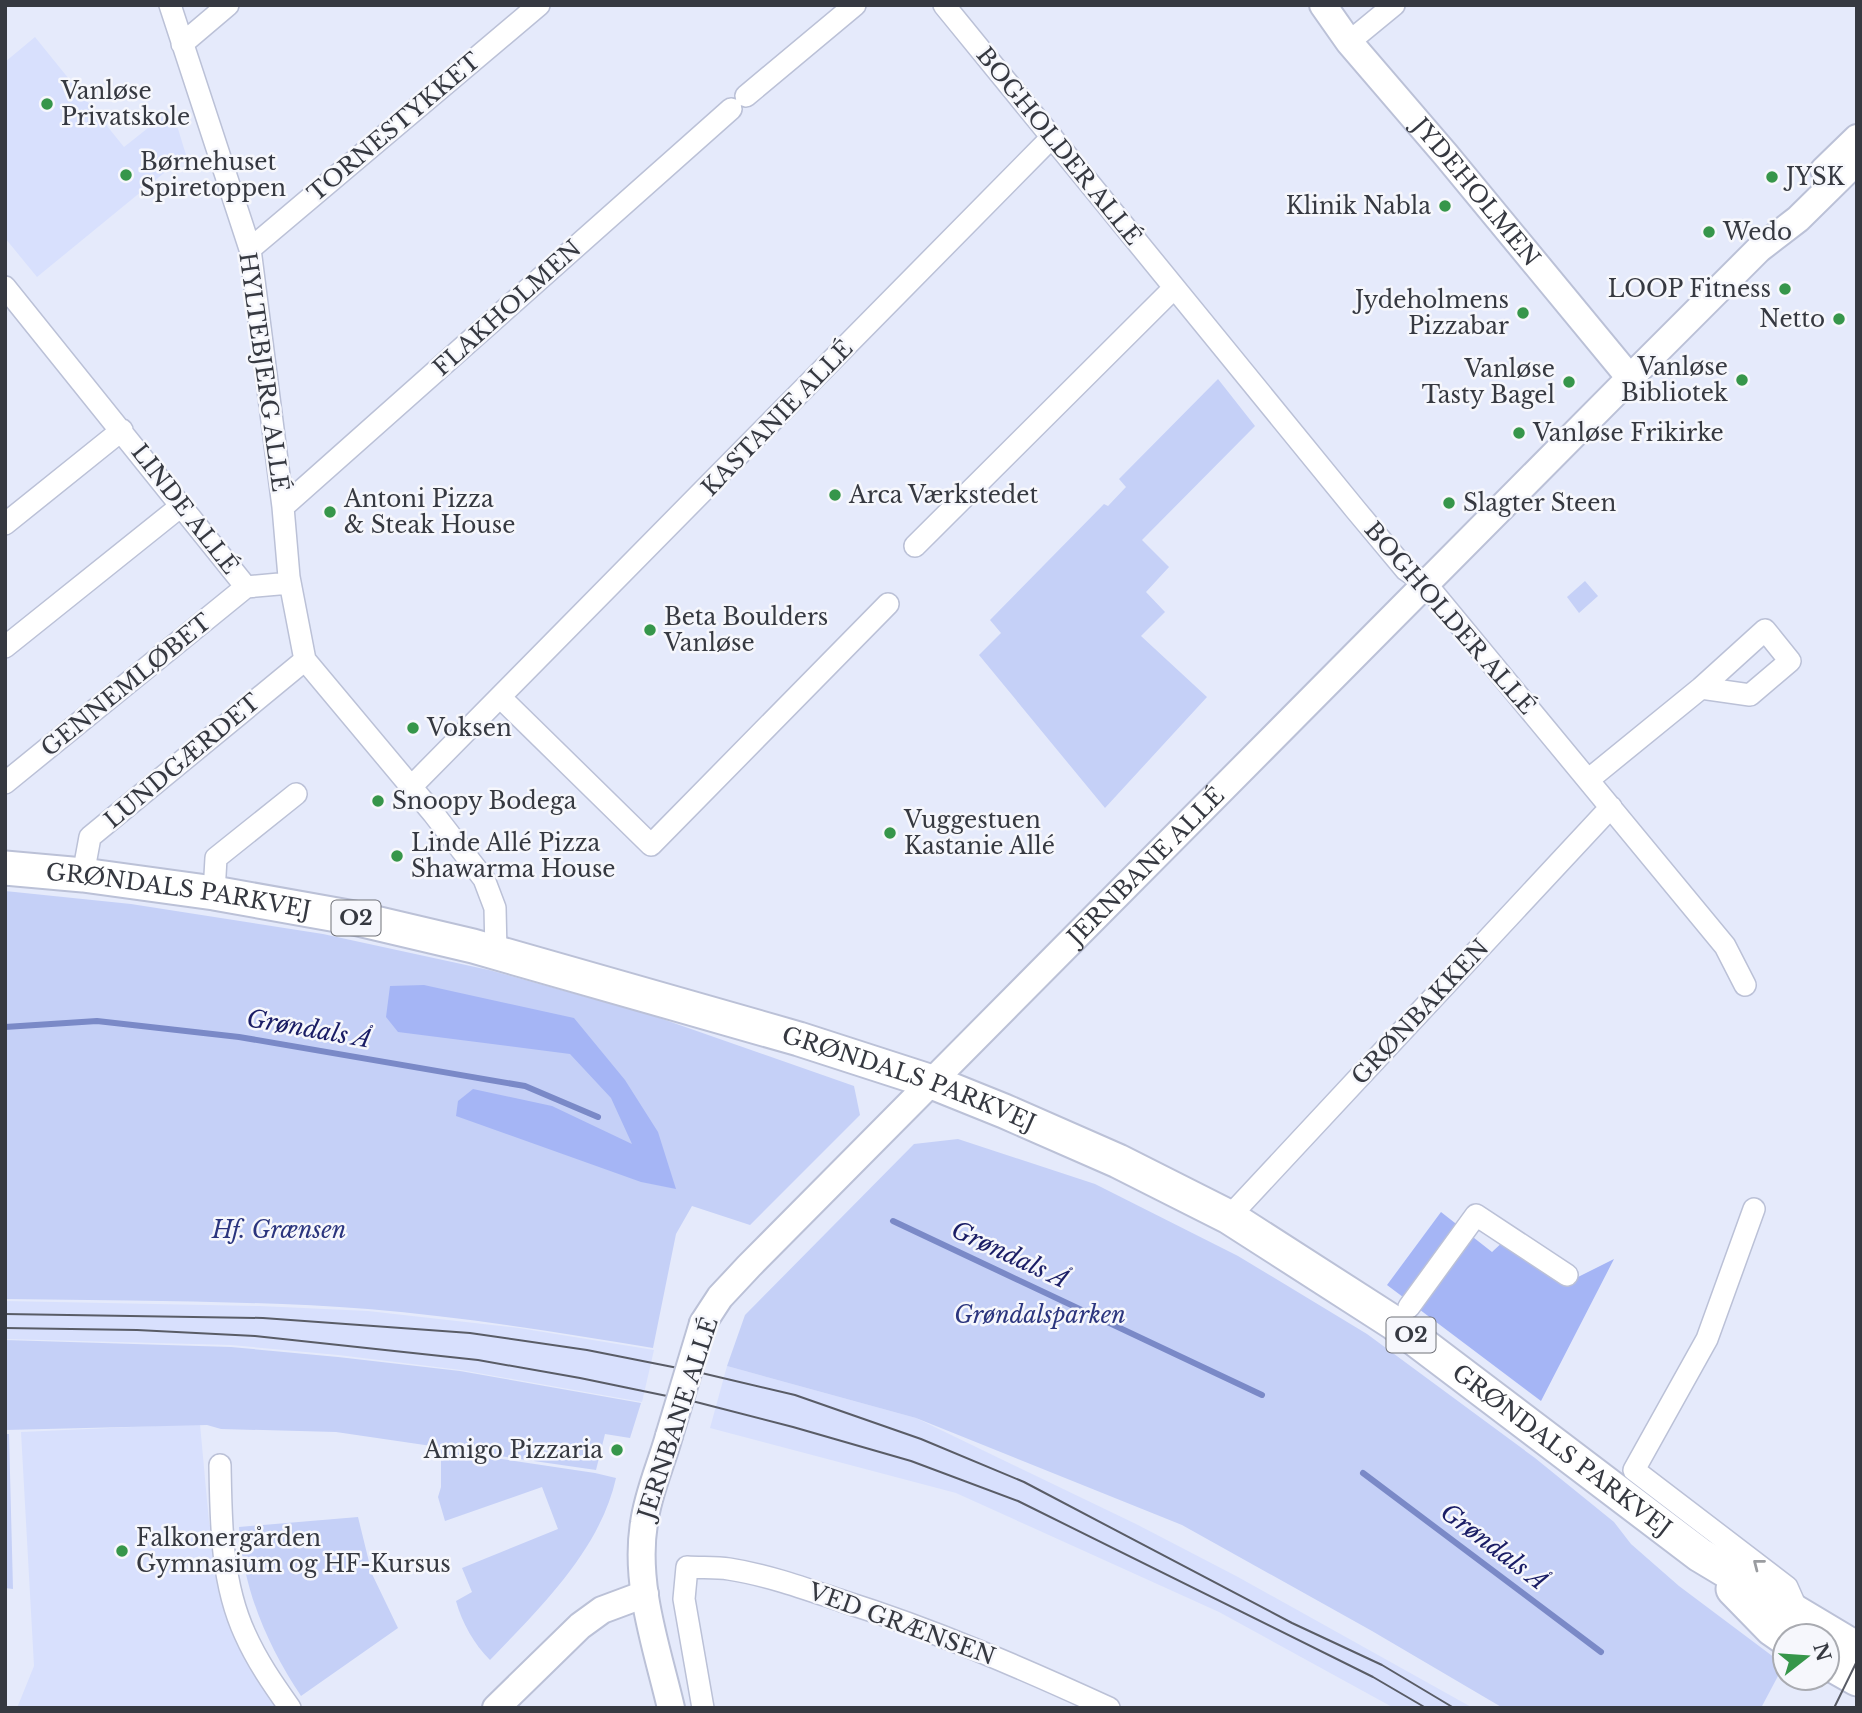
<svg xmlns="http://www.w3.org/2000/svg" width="1862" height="1713" font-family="'Libre Baskerville',serif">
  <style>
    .built { fill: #d8e0fd }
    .green { fill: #c5d0f7 }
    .forest { fill: #a5b5f5 }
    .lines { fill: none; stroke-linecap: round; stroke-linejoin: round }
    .stream { stroke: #7a89c7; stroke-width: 6 }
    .minor-casing { stroke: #bbc1d7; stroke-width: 24 }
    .tertiary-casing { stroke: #bbc1d7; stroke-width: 30 }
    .primary-casing { stroke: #bbc1d7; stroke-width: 37 }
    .minor { stroke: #fff; stroke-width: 21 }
    .tertiary { stroke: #fff; stroke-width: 26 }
    .primary { stroke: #fff; stroke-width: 33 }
    .tram { stroke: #595c66; stroke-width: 2 }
    .tertiary-bridge-casing { stroke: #bbc1d7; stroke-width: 30; stroke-linecap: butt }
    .tertiary-bridge { stroke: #fff; stroke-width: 26 }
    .oneway { stroke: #9a9ca0 }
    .poi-dot { fill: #36964a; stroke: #f6f7fc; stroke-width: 2.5 }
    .labels { text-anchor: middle; stroke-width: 5; stroke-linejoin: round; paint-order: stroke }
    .shield { fill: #f6f7fc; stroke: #707279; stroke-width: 2 }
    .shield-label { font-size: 21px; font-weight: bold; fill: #363941 }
    .poi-label { font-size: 23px; fill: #363941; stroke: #f6f7fc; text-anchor: start }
    .street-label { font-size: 23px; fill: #363941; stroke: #f6f7fc }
    .park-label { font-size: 23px; font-style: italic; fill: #2b357e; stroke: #f6f7fc }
    .water-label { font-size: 24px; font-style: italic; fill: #1a1d65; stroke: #f6f7fc }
  </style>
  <rect width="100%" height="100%" fill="#e5eafb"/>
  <path class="built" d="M 35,37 L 124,147 L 172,109 L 186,155 L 37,277 L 5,238 L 5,62 Z
    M 5,1301 L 260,1306 L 368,1311 L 519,1328 L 654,1350 L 642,1402 L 461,1370 L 338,1355 L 231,1345 L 5,1339 Z
    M 727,1366 L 916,1418 L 1136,1524 L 1238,1577 L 1473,1708 L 1394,1708 L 1219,1612 L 956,1493 L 710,1428 Z
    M 200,1424 L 209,1522 L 224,1580 L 279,1708 L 17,1708 L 34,1666 L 21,1432 Z"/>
  <path class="green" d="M 1218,379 L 1255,426 L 1142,540 L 1169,567 L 1146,592 L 1165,612 L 1141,636 L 1207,697 L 1105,808 L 979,655 L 1001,633 L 990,620 L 1104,504 L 1108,506 L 1126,487 L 1119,479 Z
    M 1585,581 L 1598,596 L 1579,613 L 1567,597 Z
    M 5,891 L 131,904 L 323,934 L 489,970 L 651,1015 L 854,1086 L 860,1115 L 750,1225 L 692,1206 L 676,1234 L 653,1348 C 558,1332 463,1317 368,1309 C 247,1300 126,1301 5,1299 Z
    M 958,1139 L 1095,1184 L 1238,1256 L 1367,1334 L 1535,1458 L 1614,1522 L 1631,1544 L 1679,1586 L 1775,1658 L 1778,1676 L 1761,1708 L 1503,1708 L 1372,1631 L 1182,1525 L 916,1418 L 727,1366 L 745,1315 L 914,1144 Z
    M 5,1340 L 231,1347 L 338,1357 L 460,1371 L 641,1403 L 630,1438 L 605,1434 L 596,1470 L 336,1432 L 221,1429 L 207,1425 L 5,1430 Z
    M 5,1434 L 9,1434 L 13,1589 L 5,1588 Z
    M 441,1450 L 595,1473 L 616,1478 C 600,1550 540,1608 490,1660 C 474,1644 462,1623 456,1601 L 472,1592 L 462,1568 L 558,1529 L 542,1487 L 445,1521 L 438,1497 L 441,1487 Z
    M 358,1517 L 372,1574 L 398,1628 L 301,1696 C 267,1645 243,1589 239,1527 Z"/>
  <path class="forest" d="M 424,985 L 574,1018 L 625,1080 L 658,1132 L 676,1189 L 641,1182 L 456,1116 L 458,1101 L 473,1089 L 552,1106 L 632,1144 L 611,1098 L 570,1054 L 398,1032 L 386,1017 L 390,986 Z
    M 1441,1212 L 1492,1252 L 1506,1239 L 1570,1281 L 1614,1259 L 1541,1401 L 1387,1285 Z"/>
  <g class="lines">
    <path class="stream" d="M 5,1027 L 97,1021 L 239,1037 L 525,1086 L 598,1117
      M 893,1221 L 1262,1395
      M 1363,1473 L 1601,1652"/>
    <defs>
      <path id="minor" d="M 170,5 L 250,249 L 283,507 L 289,577 L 305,660 L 433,813 L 484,879 L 495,908 L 496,952
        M 944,5 L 1355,509 L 1406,570 L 1426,584 L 1725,946 L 1745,985
        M 1349,42 L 1394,5
        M 182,44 L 228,5
        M 746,96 L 855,5
        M 250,249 L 539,5
        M 5,287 L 246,587 L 290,583
        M 283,507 L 731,109
        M 5,524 L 122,430
        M 915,546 L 1174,288
        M 5,647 L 181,506
        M 501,698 L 651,845 L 888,604
        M 1588,780 L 1701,688 L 1765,630 L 1790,661 L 1750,695 L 1701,688
        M 5,783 L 246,587
        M 411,787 L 1052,137
        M 83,875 L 90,837 L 305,660
        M 214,893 L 216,858 L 296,794
        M 1754,1209 L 1707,1339 L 1634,1470 L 1787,1587 L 1799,1614
        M 1229,1217 L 1611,807
        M 1409,1307 L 1476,1215 L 1567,1275
        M 220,1465 C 221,1522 221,1582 245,1634 C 257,1661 273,1684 290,1708
        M 703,1708 L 684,1599 L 687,1567 C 701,1568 716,1567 729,1569 C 768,1575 806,1589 842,1601 C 934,1630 1022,1668 1109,1708"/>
      <g id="tertiary">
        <path id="s1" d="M 1323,5 L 1349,42 L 1446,155 L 1630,378"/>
        <path d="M 1824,170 L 1857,138"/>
        <path id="s2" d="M 703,1323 L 720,1297 L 749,1266 L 1630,378 L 1759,249 L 1798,219 L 1857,161"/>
        <path d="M 669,1436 C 661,1465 648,1493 644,1523 C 634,1585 657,1648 671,1708"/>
        <path d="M 496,1708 L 580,1626 L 602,1610 L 645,1594"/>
      </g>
      <g id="primary">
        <path id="s3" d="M 5,868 L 83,875 L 214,893 L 354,918 L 473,946 L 799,1039 L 932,1082 L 1004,1111 L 1118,1161 L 1229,1217 L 1394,1323 L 1700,1555 L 1857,1649"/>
        <path d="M 1733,1589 L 1772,1629 L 1785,1638"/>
        <path d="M 1827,1662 L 1857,1679"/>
      </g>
    </defs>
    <use href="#minor" class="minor-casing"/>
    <use href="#tertiary" class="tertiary-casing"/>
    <use href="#primary" class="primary-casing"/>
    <use href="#minor" class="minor"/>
    <use href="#tertiary" class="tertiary"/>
    <use href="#primary" class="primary"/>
    <path class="tram" d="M 5,1314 L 263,1318 L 470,1333 L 587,1350 L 693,1371 L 795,1395 L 921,1439 L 1024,1482 L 1292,1623 L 1382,1665 L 1454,1708
      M 5,1328 L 137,1330 L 255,1336 L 478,1360 L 580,1378 L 696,1402 L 793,1427 L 911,1461 L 1018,1501 L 1373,1677 L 1426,1708
      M 1834,1708 L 1857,1661"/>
    <defs>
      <path id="tertiary-bridge" d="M 669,1436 L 703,1323"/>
    </defs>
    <use href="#tertiary-bridge" class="tertiary-bridge-casing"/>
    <use href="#tertiary-bridge" class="tertiary-bridge"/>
  </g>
  <defs><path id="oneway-chevron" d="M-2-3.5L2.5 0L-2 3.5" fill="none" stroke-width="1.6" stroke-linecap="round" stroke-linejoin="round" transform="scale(1.75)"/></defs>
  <use class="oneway" href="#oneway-chevron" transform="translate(1758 1564) rotate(-142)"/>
  <g class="poi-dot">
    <circle cx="47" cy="104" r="7"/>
    <circle cx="126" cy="175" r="7"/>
    <circle cx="1772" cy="177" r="7"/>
    <circle cx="1445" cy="206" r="7"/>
    <circle cx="1709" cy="232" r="7"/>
    <circle cx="1785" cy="289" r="7"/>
    <circle cx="1523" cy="313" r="7"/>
    <circle cx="1839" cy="319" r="7"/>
    <circle cx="1742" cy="380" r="7"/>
    <circle cx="1569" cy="382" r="7"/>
    <circle cx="1519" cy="433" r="7"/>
    <circle cx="835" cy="495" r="7"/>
    <circle cx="1449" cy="503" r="7"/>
    <circle cx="330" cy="512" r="7"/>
    <circle cx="650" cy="630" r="7"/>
    <circle cx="413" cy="728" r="7"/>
    <circle cx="378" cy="801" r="7"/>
    <circle cx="890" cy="833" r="7"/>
    <circle cx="397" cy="856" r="7"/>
    <circle cx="617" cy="1450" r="7"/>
    <circle cx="122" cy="1551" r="7"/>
  </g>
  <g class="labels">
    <g class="shield">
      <rect x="331.5" y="900.5" width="49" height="35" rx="5"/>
      <rect x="1386.5" y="1317.5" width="49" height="35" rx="5"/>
    </g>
    <g class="shield-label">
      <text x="356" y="925">O2</text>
      <text x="1411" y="1342">O2</text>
    </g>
    <g class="poi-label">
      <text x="61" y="99">Vanløse<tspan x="61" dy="26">Privatskole</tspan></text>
      <text x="140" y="170">Børnehuset<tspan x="140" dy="26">Spiretoppen</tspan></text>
      <text x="1786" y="185">JYSK</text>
      <text x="1431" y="214" text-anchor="end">Klinik Nabla</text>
      <text x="1723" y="240">Wedo</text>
      <text x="1771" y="297" text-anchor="end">LOOP Fitness</text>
      <text x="1509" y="308" text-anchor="end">Jydeholmens<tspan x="1509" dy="26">Pizzabar</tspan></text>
      <text x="1825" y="327" text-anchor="end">Netto</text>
      <text x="1728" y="375" text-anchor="end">Vanløse<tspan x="1728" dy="26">Bibliotek</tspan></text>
      <text x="1555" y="377" text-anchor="end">Vanløse<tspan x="1555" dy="26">Tasty Bagel</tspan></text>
      <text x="1533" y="441">Vanløse Frikirke</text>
      <text x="849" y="503">Arca Værkstedet</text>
      <text x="344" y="507">Antoni Pizza<tspan x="344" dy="26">&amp; Steak House</tspan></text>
      <text x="1463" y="511">Slagter Steen</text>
      <text x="664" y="625">Beta Boulders<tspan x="664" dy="26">Vanløse</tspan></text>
      <text x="427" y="736">Voksen</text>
      <text x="392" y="809">Snoopy Bodega</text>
      <text x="904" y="828">Vuggestuen<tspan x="904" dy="26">Kastanie Allé</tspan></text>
      <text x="411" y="851">Linde Allé Pizza<tspan x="411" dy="26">Shawarma House</tspan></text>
      <text x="603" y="1458" text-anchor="end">Amigo Pizzaria</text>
      <text x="136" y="1546">Falkonergården<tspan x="136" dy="26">Gymnasium og HF-Kursus</tspan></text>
    </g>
    <g class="street-label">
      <text transform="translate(394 127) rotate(-40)" y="8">TORNESTYKKET</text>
      <text transform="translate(1059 146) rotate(51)" y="8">BOGHOLDER ALLÉ</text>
      <text dy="8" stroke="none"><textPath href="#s1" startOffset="242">JYDEHOLMEN</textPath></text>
      <text transform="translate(507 308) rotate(-42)" y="8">FLAKHOLMEN</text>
      <text transform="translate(264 372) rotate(82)" y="8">HYLTEBJERG ALLÉ</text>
      <text transform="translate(777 418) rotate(-46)" y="8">KASTANIE ALLÉ</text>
      <text transform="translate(185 509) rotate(52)" y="8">LINDE ALLÉ</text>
      <text transform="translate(1450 618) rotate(49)" y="8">BOGHOLDER ALLÉ</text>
      <text transform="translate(126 685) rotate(-39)" y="8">GENNEMLØBET</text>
      <text transform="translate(182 761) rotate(-40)" y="8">LUNDGÆRDET</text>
      <text dy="8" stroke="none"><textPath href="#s2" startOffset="637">JERNBANE ALLÉ</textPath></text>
      <text dy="8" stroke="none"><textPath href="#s3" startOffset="175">GRØNDALS PARKVEJ</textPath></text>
      <text transform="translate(1420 1012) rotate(-47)" y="8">GRØNBAKKEN</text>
      <text dy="8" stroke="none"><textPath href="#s3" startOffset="931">GRØNDALS PARKVEJ</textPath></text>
      <text transform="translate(678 1418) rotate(-72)" y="8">JERNBANE ALLÉ</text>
      <text dy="8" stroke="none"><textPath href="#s3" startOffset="1687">GRØNDALS PARKVEJ</textPath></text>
      <text transform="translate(902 1624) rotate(20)" y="8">VED GRÆNSEN</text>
    </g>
    <g class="park-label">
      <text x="279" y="1238">Hf. Grænsen</text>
      <text x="1040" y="1323">Grøndalsparken</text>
    </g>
    <g class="water-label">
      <text transform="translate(309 1029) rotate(10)" y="8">Grøndals Å</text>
      <text transform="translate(1010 1255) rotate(25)" y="8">Grøndals Å</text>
      <text transform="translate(1494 1547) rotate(37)" y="8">Grøndals Å</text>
    </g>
  </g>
  <rect width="1862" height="1713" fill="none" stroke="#363941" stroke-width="14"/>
  <g transform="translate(1806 1657) rotate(73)"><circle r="33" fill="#f6f7fc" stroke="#a9abb1" stroke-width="2"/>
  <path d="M0-5L12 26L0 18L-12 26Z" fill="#36964a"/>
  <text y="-10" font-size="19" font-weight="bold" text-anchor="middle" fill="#363941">N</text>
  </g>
</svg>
